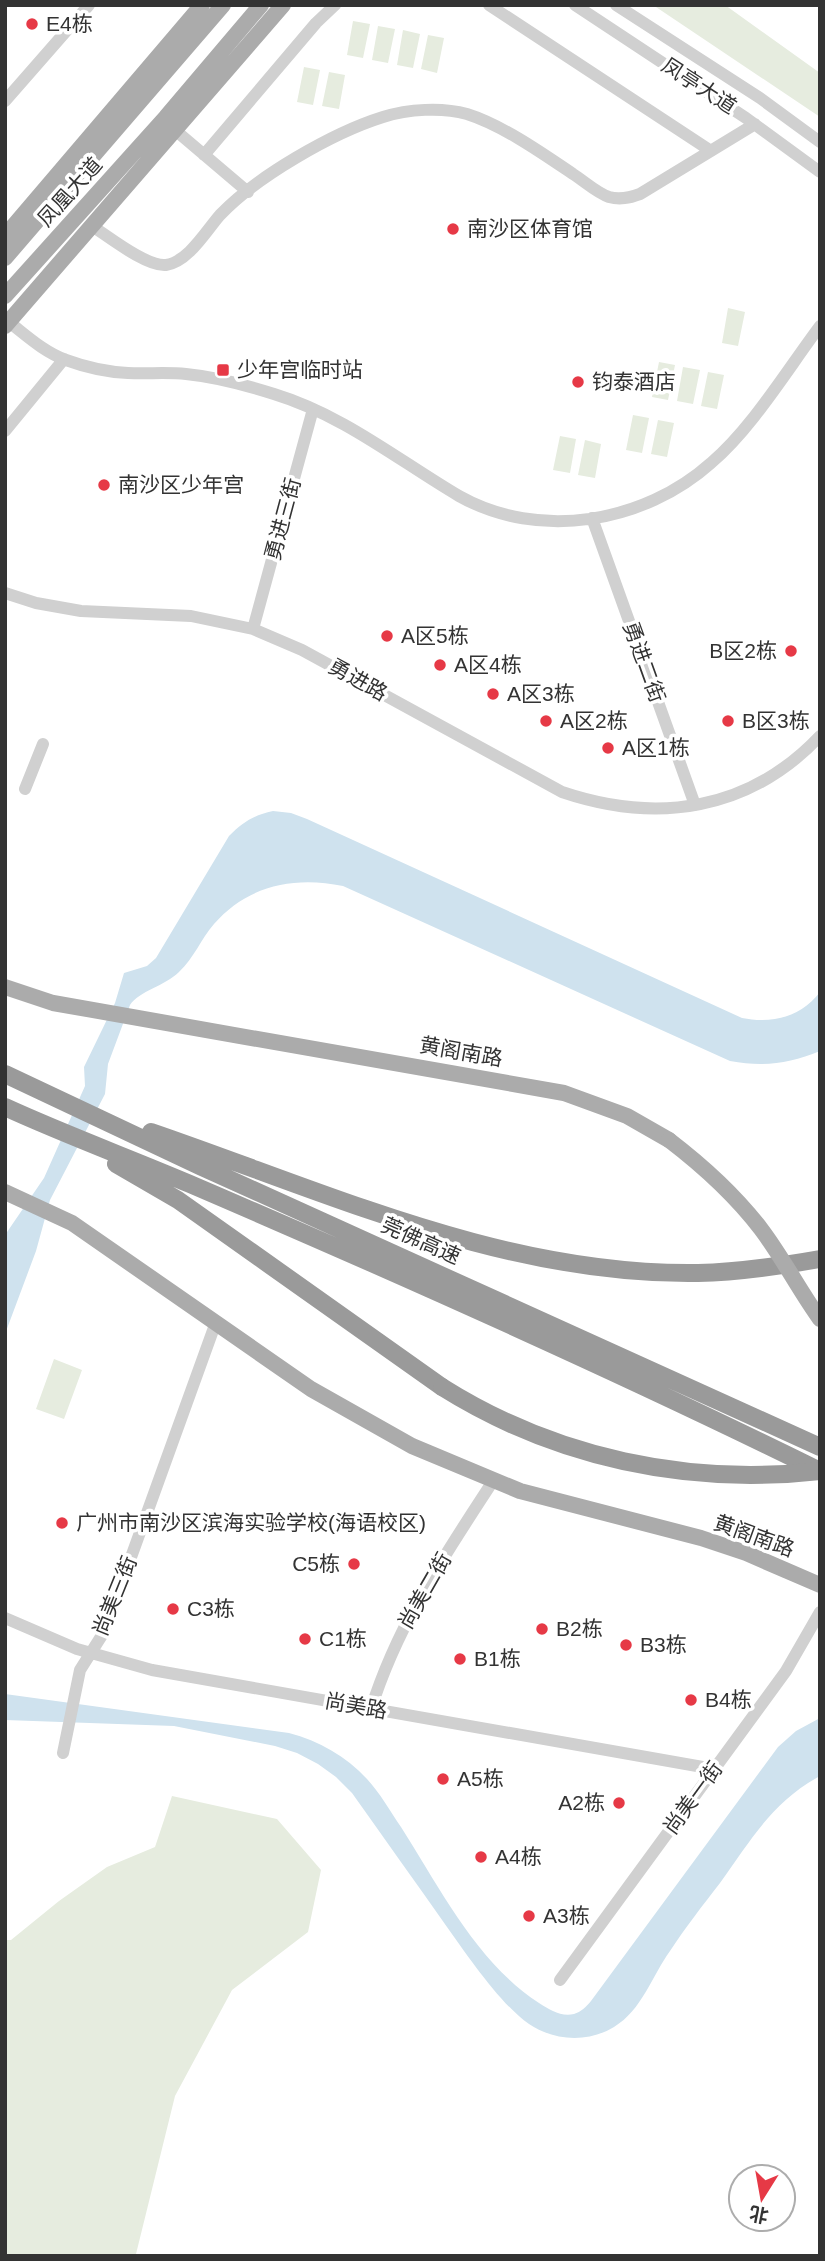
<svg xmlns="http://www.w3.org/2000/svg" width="825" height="2261" font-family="Arial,'Noto Sans SC',sans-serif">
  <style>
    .green { fill: #e6ecdf }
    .water { fill: #cfe2ee }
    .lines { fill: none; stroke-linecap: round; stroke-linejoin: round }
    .minor { stroke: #d0d0d0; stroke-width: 12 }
    .major { stroke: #ababab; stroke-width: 16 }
    .highway { stroke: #9a9a9a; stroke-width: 18 }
    .major-bridge { stroke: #ababab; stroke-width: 16 }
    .highway-bridge { stroke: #9a9a9a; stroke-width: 18 }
    .poi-dot { fill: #e63946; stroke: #fff; stroke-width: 2.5 }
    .labels { text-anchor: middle; stroke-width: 7; stroke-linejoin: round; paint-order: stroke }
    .poi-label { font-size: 21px; fill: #333; stroke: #fff; text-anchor: start }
    .street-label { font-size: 21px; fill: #333; stroke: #fff }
  </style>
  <rect width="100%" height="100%" fill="#fff"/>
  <path class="green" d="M 653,5 L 725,5 L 820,73 L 820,117 Z
    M 353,21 L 370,24 L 363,58 L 347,55 Z
    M 378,26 L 395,29 L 388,63 L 372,60 Z
    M 403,30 L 420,34 L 413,68 L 397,65 Z
    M 428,35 L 444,38 L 437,73 L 421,69 Z
    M 304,67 L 320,70 L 313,105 L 297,102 Z
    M 329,72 L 345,75 L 339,109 L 322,106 Z
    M 728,308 L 745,312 L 738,346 L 722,343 Z
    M 659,362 L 675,365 L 668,400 L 652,397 Z
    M 683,367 L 700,370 L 693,404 L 677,401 Z
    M 708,372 L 724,375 L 717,409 L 701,406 Z
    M 633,415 L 649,418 L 642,453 L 626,450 Z
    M 658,420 L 674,423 L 667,457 L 651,454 Z
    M 560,436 L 576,439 L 570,473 L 553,470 Z
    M 585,440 L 601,444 L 595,478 L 578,475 Z
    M 54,1359 L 82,1370 L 64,1419 L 36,1409 Z
    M 172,1796 L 277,1819 L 321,1870 L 308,1932 L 232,1990 L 175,2096 L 136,2254 L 134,2256 L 5,2256 L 5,1940 L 11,1940 L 59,1901 L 107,1867 L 155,1847 Z"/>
  <path class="water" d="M 273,811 L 291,813 L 307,819 L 742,1018 C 772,1024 801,1017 820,992 L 820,1051 C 789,1064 763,1067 730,1061 L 343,886 C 295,876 248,885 214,924 C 201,939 194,958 179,972 C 165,986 139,991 130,1005 L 108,1064 L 105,1094 L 50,1200 L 36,1251 L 5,1334 L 5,1235 L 44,1178 L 85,1086 L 84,1067 L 115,1003 L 124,973 L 147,966 L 156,958 L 229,836 C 243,822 254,815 273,811 Z
    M 5,1694 L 289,1733 C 319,1741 346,1756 367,1779 C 380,1793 390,1811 401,1827 C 440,1888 477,1963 539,2003 C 550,2010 561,2017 574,2014 C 581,2012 586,2007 591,2001 L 778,1747 L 796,1731 L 820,1718 L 820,1776 C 772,1802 751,1840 720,1883 C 703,1905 685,1928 670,1951 C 652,1976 642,2010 614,2027 C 588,2043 554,2041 529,2024 C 501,2005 467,1955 447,1927 C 416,1883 384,1838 352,1793 L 336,1777 L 318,1764 L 297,1753 L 275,1746 L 174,1726 L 5,1720 Z"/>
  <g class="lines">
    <path class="minor" d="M 489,5 L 711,151
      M 575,5 L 746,118 L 820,172
      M 616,5 L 760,98 L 820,142
      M 5,101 L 89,5
      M 175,130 L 248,192
      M 204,155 L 316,23 L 335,5
      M 92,226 C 109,237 147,267 166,265 C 188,262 206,231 220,215 C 256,177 332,133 383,117 C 408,109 442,107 467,114 C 502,125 542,153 573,174 C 584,181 597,193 609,197 C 620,200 629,198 640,194 L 755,124
      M 9,322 C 27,336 44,352 66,360 C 85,367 107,372 128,373 C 147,374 167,372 186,374 C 216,377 246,385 274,394 C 343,415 398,460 459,496 C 539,541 644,523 711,463 C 752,428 787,370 820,326
      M 5,431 L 64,359
      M 592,518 L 695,805
      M 5,593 L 36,603 L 81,611 L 191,616 L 253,629 L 302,650 L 562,792 C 657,824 749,811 820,736
      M 253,629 L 313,409
      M 25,789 L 43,744
      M 5,1618 L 77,1649 L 152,1670 L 714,1769
      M 371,1709 C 398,1623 445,1555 493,1481
      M 63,1753 L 80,1670 L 104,1632 L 216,1322
      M 560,1980 L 786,1671 L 820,1612"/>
    <path class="major" d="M 5,236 L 202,5
      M 5,258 L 223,5
      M 5,296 L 166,117 L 261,5
      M 5,326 L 283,5
      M 5,987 L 53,1003 L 564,1093 L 627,1116 L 669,1140
      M 5,1192 L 72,1223 L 311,1389 L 412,1446 L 520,1491 L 701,1538 L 746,1553 L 820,1585"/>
    <path class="highway" d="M 5,1074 L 200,1166 L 820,1447
      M 5,1107 C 66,1135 129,1158 190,1184 C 402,1275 613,1369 820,1471
      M 151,1132 C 329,1193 506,1276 698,1273 C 739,1272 780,1266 820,1259
      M 116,1164 L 178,1200 L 442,1387"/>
    <path class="major-bridge" d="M 669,1140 C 703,1166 735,1195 761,1229 C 783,1258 799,1290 820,1319"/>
    <path class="highway-bridge" d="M 442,1387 C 555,1458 688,1486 820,1471"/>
  </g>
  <g class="poi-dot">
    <circle cx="32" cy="24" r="7"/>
    <circle cx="453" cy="229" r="7"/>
    <rect x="216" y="363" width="14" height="14" rx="3.5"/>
    <circle cx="578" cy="382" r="7"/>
    <circle cx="104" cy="485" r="7"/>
    <circle cx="387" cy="636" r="7"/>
    <circle cx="791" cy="651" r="7"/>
    <circle cx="440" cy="665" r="7"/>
    <circle cx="493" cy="694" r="7"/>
    <circle cx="546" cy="721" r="7"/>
    <circle cx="728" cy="721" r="7"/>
    <circle cx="608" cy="748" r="7"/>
    <circle cx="62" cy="1523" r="7"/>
    <circle cx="354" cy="1564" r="7"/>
    <circle cx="173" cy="1609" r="7"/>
    <circle cx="542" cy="1629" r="7"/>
    <circle cx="305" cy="1639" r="7"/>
    <circle cx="626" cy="1645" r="7"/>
    <circle cx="460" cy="1659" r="7"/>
    <circle cx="691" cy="1700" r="7"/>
    <circle cx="443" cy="1779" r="7"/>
    <circle cx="619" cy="1803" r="7"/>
    <circle cx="481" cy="1857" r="7"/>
    <circle cx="529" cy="1916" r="7"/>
  </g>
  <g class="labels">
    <g class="poi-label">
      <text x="46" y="31">E4栋</text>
      <text x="467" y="236">南沙区体育馆</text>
      <text x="237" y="377">少年宫临时站</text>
      <text x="592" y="389">钧泰酒店</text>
      <text x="118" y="492">南沙区少年宫</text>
      <text x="401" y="643">A区5栋</text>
      <text x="777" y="658" text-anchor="end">B区2栋</text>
      <text x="454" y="672">A区4栋</text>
      <text x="507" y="701">A区3栋</text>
      <text x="560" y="728">A区2栋</text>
      <text x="742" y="728">B区3栋</text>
      <text x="622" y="755">A区1栋</text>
      <text x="76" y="1530">广州市南沙区滨海实验学校(海语校区)</text>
      <text x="340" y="1571" text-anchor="end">C5栋</text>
      <text x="187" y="1616">C3栋</text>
      <text x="556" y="1636">B2栋</text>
      <text x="319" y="1646">C1栋</text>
      <text x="640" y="1652">B3栋</text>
      <text x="474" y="1666">B1栋</text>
      <text x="705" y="1707">B4栋</text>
      <text x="457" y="1786">A5栋</text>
      <text x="605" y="1810" text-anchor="end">A2栋</text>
      <text x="495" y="1864">A4栋</text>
      <text x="543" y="1923">A3栋</text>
    </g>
    <g class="street-label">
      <text transform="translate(699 86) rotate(33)" y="7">凤亭大道</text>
      <text transform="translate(70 192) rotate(-48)" y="7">凤凰大道</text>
      <text transform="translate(283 519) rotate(-75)" y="7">勇进三街</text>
      <text transform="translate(644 662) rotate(70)" y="7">勇进二街</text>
      <text transform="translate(358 680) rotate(29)" y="7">勇进路</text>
      <text transform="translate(461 1052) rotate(10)" y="7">黄阁南路</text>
      <text transform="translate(421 1241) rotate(24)" y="7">莞佛高速</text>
      <text transform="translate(754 1536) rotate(20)" y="7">黄阁南路</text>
      <text transform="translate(425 1591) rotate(-60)" y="7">尚美二街</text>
      <text transform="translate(115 1596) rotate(-68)" y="7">尚美三街</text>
      <text transform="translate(356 1706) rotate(10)" y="7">尚美路</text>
      <text transform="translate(693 1798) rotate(-54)" y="7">尚美一街</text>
    </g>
  </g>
  <rect width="825" height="2261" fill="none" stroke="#333333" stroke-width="14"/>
  <g transform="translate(762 2198) rotate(191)"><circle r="33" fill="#ffffff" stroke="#adadad" stroke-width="2"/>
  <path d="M0-5L12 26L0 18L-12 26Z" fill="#e63946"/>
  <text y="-10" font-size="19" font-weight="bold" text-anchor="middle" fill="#333333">北</text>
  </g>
</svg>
